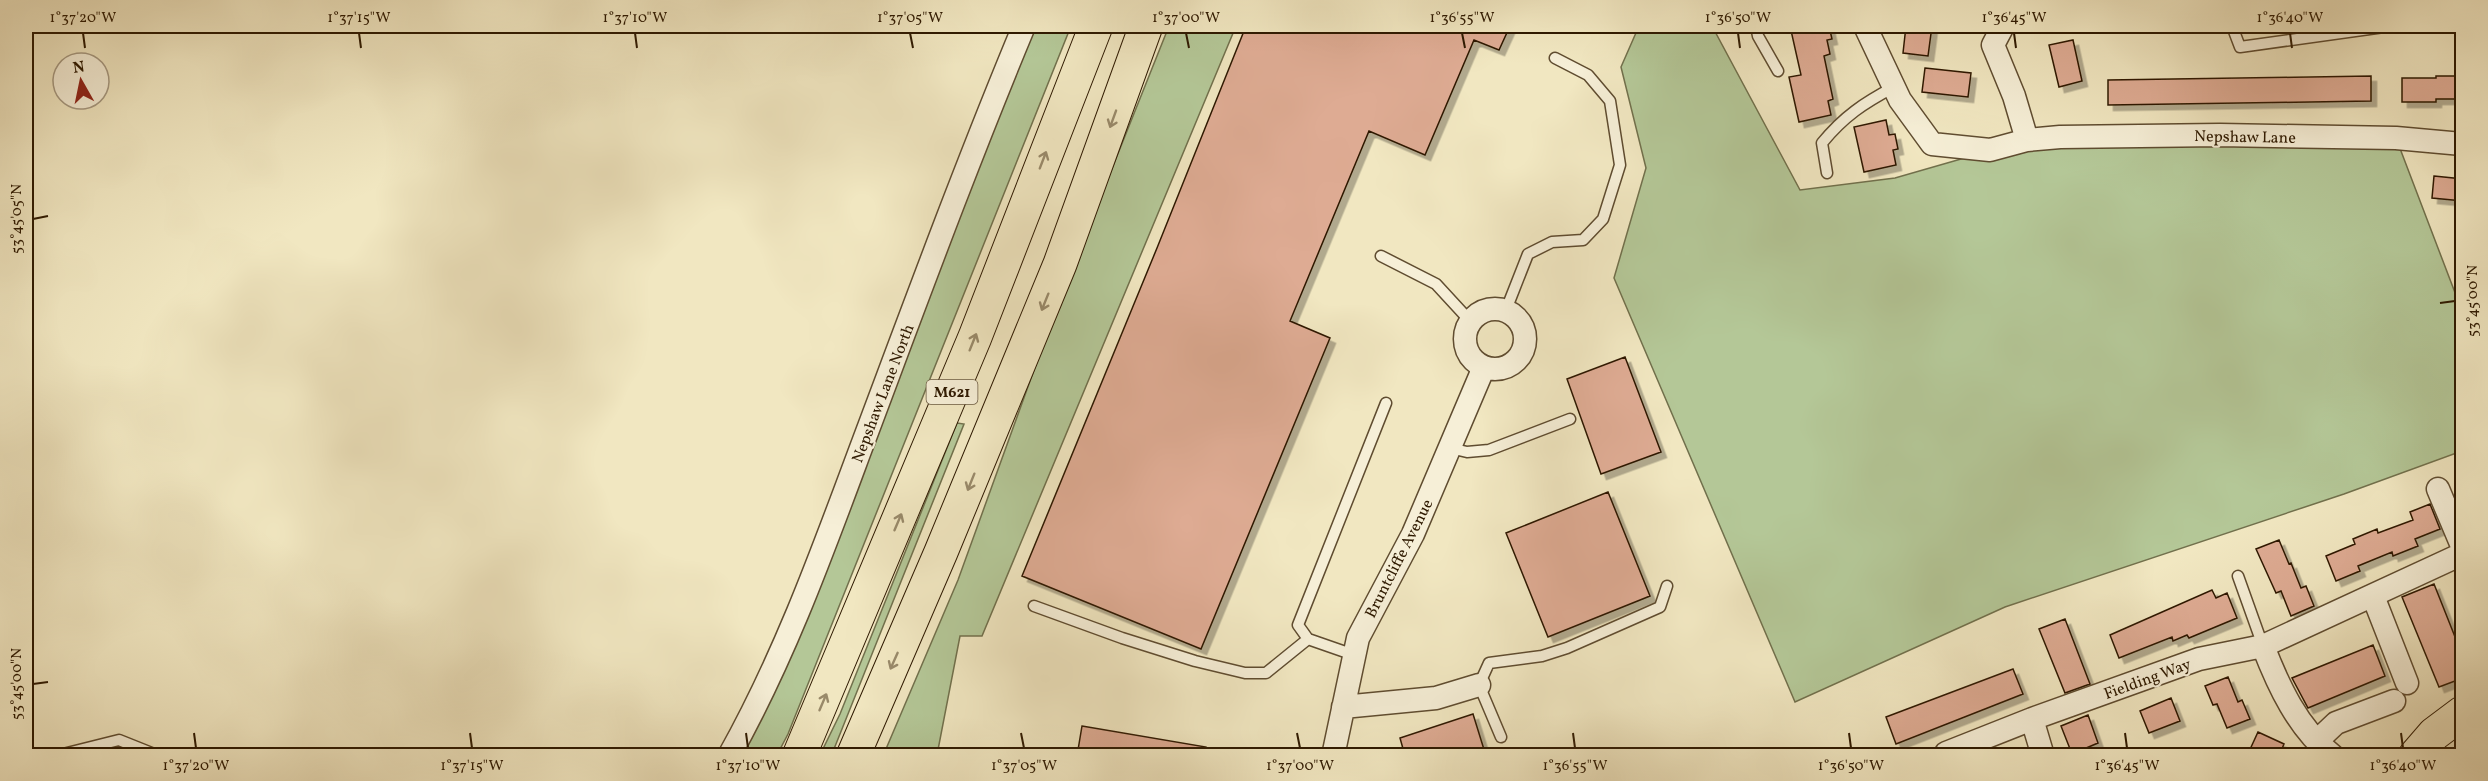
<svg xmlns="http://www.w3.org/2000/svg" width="2488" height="781" font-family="Vollkorn,serif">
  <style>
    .green { fill: #b4c797; stroke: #71704c; stroke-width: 1.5 }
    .building { fill: #deab93; stroke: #2e1900; stroke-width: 1.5; filter: url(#shadow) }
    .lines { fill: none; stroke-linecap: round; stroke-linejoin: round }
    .lane-casing { stroke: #5f4c30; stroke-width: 13 }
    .street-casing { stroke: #5f4c30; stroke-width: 25 }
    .primary-casing { stroke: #2e1900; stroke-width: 35 }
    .highway-casing { stroke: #2e1900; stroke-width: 35 }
    .lane { stroke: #f6efd7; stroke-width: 10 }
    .street { stroke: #f6efd7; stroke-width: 22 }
    .primary { stroke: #f1e7c1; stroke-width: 33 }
    .highway { stroke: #f1e7c1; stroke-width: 33 }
    .oneway { stroke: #998a6a }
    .ticks { fill: none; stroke: #2e1900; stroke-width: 2 }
    .labels { text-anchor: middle; stroke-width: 4.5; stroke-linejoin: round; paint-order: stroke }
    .shield { fill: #f6efd7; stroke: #6a5940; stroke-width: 1.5 }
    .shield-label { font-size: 15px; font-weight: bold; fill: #2e1900 }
    .street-label { font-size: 16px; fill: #2e1900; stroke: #f6efd7 }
    .neatline { fill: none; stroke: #2e1900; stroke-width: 2 }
    .ticks-label { font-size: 15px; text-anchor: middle; fill: #2e1900 }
  </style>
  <defs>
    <filter id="shadow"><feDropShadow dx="5.5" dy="5.5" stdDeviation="0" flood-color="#0004"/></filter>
  </defs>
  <rect width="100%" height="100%" fill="#f1e7c1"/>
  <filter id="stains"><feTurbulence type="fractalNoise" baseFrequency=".00333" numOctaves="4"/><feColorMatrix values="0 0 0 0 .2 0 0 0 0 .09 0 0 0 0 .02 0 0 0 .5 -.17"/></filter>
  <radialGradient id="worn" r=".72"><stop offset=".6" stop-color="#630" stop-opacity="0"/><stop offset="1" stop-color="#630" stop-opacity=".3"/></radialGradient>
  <path class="green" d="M 1033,26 L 1071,26 L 788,734 L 777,755 L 740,756 Z
    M 1169,26 L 1236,26 L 982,636 L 960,636 L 937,755 L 883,756 L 958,580 L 1059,301 Z
    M 1639,26 L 1712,26 L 1800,190 L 1895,178 L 2027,140 L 2396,138 L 2462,311 L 2462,451 L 2344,494 L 2005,607 L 1795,702 L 1614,278 L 1646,168 L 1621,67 Z
    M 957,423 L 964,424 L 834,749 L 831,755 L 820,755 L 840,714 Z"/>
  <path class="building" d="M 1246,26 L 1510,26 L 1499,50 L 1474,40 L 1425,155 L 1369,131 L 1290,321 L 1330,338 L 1201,649 L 1022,576 L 1157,248 Z
    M 1790,26 L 1829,26 L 1832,39 L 1827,40 L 1830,54 L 1824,56 L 1833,99 L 1828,101 L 1831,115 L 1799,122 L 1789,77 L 1801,75 Z
    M 1906,26 L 1932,26 L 1928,56 L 1903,53 Z
    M 2073,40 L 2082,81 L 2059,87 L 2049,45 Z
    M 1925,68 L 1971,73 L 1968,97 L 1922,92 Z
    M 2371,76 L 2371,101 L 2108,105 L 2108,80 Z
    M 2436,76 L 2463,76 L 2463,99 L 2436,99 L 2436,102 L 2402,102 L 2402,78 L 2436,78 Z
    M 1886,120 L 1889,135 L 1895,134 L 1898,149 L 1893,150 L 1896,165 L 1864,172 L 1854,127 Z
    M 2434,176 L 2463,179 L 2463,201 L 2432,198 Z
    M 1625,357 L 1661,452 L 1601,474 L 1567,379 Z
    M 1608,492 L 1650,596 L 1548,637 L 1506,533 Z
    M 2430,504 L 2440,529 L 2415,539 L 2418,546 L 2393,556 L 2392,552 L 2358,566 L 2360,571 L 2336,581 L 2326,556 L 2355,544 L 2353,539 L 2377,529 L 2378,533 L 2413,520 L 2410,512 Z
    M 2279,540 L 2289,564 L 2291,563 L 2301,588 L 2306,586 L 2314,606 L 2291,616 L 2281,591 L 2276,593 L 2256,549 Z
    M 2434,584 L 2463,657 L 2463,678 L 2439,687 L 2402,597 Z
    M 2212,590 L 2216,598 L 2227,593 L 2237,618 L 2189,638 L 2187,635 L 2173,641 L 2172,637 L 2119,658 L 2110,635 Z
    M 2065,619 L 2090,684 L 2065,693 L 2039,629 Z
    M 2373,645 L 2385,676 L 2308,708 L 2292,678 Z
    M 2013,669 L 2023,694 L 1896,744 L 1886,717 Z
    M 2228,677 L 2238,702 L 2242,700 L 2250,719 L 2227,728 L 2217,704 L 2213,705 L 2205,686 Z
    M 2171,698 L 2180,721 L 2149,733 L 2140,711 Z
    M 1473,714 L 1486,756 L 1405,756 L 1400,738 Z
    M 2088,715 L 2098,743 L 2072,754 L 2061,726 Z
    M 1082,726 L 1206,747 L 1205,756 L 1077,756 Z
    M 2258,732 L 2284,744 L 2279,756 L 2247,756 Z"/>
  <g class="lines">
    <defs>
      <path id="lane" d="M 1756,26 L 1758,36 L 1778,71
        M 2232,26 L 2240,47 L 2391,26
        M 1827,173 L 1822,143 C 1844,116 1864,103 1894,87
        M 1381,256 L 1436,284 L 1471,322
        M 1506,310 L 1528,254 L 1552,242 L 1583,240 L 1603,219 L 1620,165 L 1610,101 L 1588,75 L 1555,58
        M 1450,448 L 1467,452 L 1489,450 L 1570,419
        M 2238,576 L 2263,646
        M 1034,606 L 1122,638 L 1195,661 L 1245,673 L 1266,673 L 1308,639
        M 1354,655 L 1308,639 L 1298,625 L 1386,403
        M 1501,737 L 1479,685 L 1489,663 L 1542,656 L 1567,648 L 1660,607 L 1667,586
        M 55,756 L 119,740 L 159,756"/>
      <path id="street" d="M 1865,26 L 1900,100 L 1932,144 L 1990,150 L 2027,140 L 2060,137 L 2220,135 L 2396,138 L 2462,144
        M 2003,26 L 1993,45 L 2014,96 L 2027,140
        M1465 339a30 30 0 1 1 60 0a30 30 0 1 1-60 0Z
        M 2438,489 L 2462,546
        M 2373,596 L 2407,683
        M 2263,646 L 2462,554
        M 1343,707 L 1436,698 L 1479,685
        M 2032,719 L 2043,756
        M 2318,740 L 2336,723 L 2394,701
        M 1946,753 L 2032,719 L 2199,659 L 2263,646 C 2278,685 2298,729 2333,756
        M 729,756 C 784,658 822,553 861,448 C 914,307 966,165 1024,26
        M 1333,756 L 1358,638 L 1413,534 L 1484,367"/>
      <path id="primary" d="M 2415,756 L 2434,734 L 2462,713"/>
      <path id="highway" d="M 799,756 L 975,337 L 1096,26
        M 853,756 L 941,552 L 1060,264 L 1146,26"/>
    </defs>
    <use href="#lane" class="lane-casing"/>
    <use href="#street" class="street-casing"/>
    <use href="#primary" class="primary-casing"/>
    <use href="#highway" class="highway-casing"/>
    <use href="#lane" class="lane"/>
    <use href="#street" class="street"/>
    <use href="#primary" class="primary"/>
    <use href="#highway" class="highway"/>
  </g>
  <defs><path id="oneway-shaft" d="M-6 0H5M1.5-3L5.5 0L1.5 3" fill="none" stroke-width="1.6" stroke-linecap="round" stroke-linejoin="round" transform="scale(1.5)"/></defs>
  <g class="oneway">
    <use href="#oneway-shaft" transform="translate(1113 119) rotate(110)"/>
    <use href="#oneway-shaft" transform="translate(1043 160) rotate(-69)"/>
    <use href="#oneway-shaft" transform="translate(1045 302) rotate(112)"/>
    <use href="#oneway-shaft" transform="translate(973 342) rotate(-68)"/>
    <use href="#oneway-shaft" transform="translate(971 482) rotate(112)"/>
    <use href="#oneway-shaft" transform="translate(898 522) rotate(-67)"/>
    <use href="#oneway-shaft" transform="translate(894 661) rotate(114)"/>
    <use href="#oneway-shaft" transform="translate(823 702) rotate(-67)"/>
  </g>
  <path class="ticks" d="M 83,33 L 85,48M 359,33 L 361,48M 635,33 L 637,48M 910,33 L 913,48M 1186,33 L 1189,48M 1462,33 L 1465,48M 1738,33 L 1740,48M 2014,33 L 2016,48M 2290,33 L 2292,48M 33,219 L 48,216M 2440,303 L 2455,301M 33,684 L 48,682M 194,733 L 196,748M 470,733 L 472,748M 746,733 L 748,748M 1021,733 L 1024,748M 1297,733 L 1300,748M 1573,733 L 1575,748M 1849,733 L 1851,748M 2125,733 L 2127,748M 2401,733 L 2403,748"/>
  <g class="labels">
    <rect class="shield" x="926.5" y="380" width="51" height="24" rx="4.5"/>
    <g class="shield-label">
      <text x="952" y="397">M621</text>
    </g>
    <g class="street-label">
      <text transform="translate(2245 136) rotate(1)" y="6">Nepshaw Lane</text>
      <text transform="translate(882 393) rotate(-69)" y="6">Nepshaw Lane North</text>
      <text transform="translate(1398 558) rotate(-63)" y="6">Bruntcliffe Avenue</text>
      <text transform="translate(2147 678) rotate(-20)" y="6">Fielding Way</text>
    </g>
  </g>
  <rect width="2488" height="781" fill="none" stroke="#f1e7c1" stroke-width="66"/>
  <g transform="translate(81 81) rotate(351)"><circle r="28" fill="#f6efd7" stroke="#a69981" stroke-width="1.5"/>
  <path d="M0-4.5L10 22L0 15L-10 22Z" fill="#8f2418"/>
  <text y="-9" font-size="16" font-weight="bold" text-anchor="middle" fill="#2e1900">N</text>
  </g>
  <rect x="33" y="33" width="2422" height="715" class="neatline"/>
  <g class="ticks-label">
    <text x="83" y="22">1°37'20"W</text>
    <text x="359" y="22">1°37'15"W</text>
    <text x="635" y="22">1°37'10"W</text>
    <text x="910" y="22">1°37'05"W</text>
    <text x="1186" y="22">1°37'00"W</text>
    <text x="1462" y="22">1°36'55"W</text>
    <text x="1738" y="22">1°36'50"W</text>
    <text x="2014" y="22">1°36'45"W</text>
    <text x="2290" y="22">1°36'40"W</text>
    <text transform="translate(16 219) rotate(-90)" y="5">53°45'05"N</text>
    <text transform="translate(2472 301) rotate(-90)" y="5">53°45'00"N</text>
    <text transform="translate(16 684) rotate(-90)" y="5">53°45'00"N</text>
    <text x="196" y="770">1°37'20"W</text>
    <text x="472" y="770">1°37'15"W</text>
    <text x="748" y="770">1°37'10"W</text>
    <text x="1024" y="770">1°37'05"W</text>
    <text x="1300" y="770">1°37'00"W</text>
    <text x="1575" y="770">1°36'55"W</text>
    <text x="1851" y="770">1°36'50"W</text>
    <text x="2127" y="770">1°36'45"W</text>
    <text x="2403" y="770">1°36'40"W</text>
  </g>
  <rect width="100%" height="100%" filter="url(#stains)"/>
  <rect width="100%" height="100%" fill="url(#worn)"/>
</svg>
